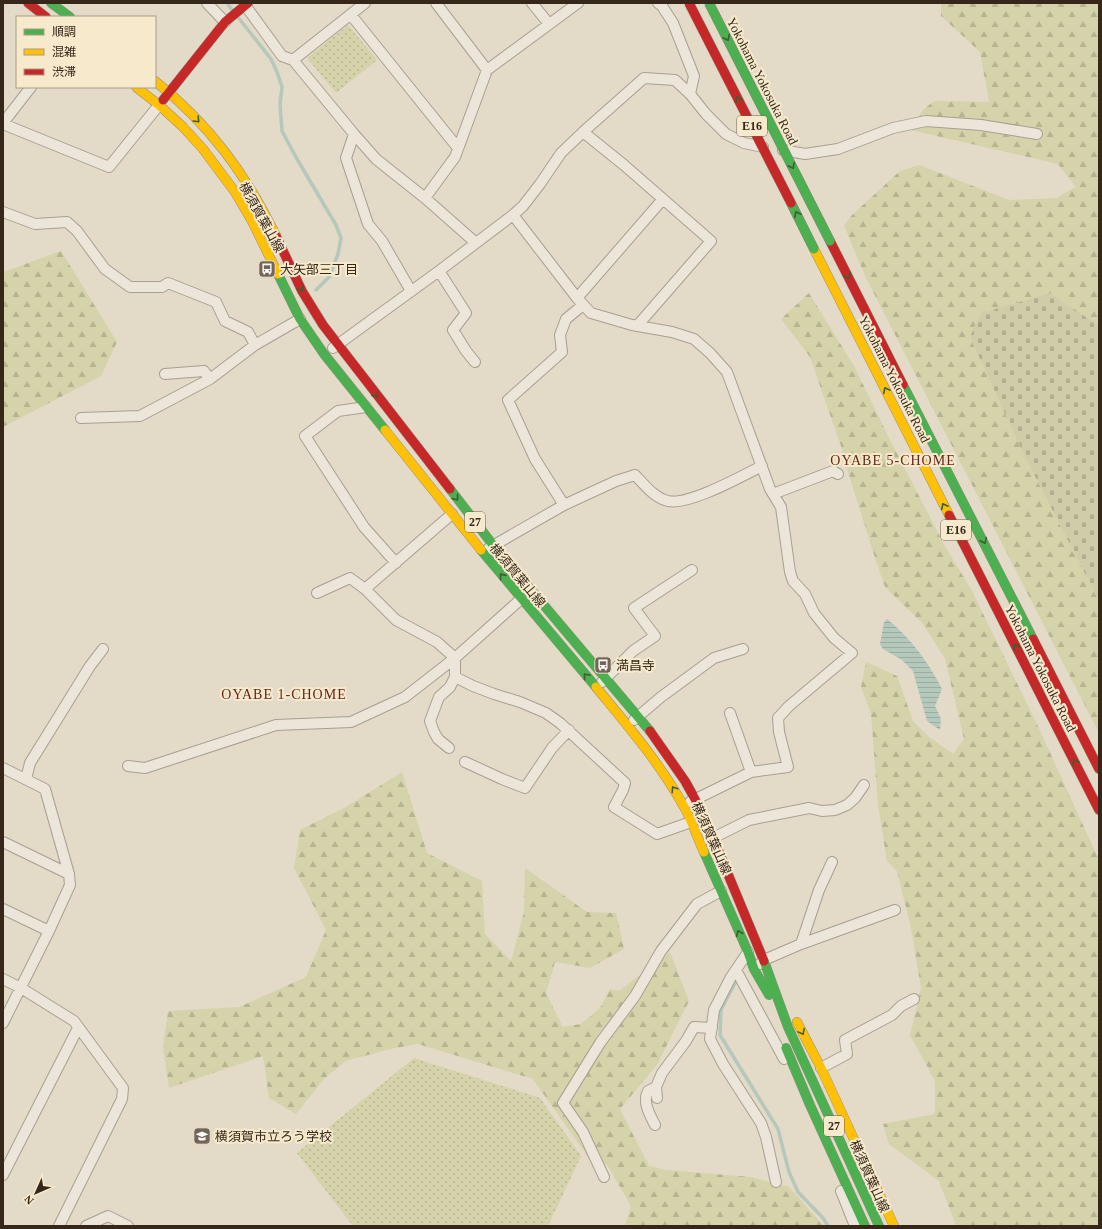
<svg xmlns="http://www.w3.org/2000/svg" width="1102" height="1229" font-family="'Times New Roman','Noto Sans JP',serif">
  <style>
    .grass { fill: url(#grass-dots) }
    .forest { fill: url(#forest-firs) }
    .cemetery { fill: url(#cemetery-stones) }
    .water { fill: url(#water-rules) }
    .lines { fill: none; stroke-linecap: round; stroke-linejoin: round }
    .stream { stroke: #b4c8bb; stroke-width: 3.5 }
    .street-casing { stroke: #a89f92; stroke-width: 12 }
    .fast-casing { stroke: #988e82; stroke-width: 10 }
    .slow-casing { stroke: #988e82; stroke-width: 10 }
    .jam-casing { stroke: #988e82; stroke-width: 10 }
    .street { stroke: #ece5da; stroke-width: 10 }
    .fast { stroke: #4caf50; stroke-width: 9 }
    .slow { stroke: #ffc107; stroke-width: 9 }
    .jam { stroke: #c62828; stroke-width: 9 }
    .fast-bridge-casing { stroke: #8e8479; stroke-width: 10; stroke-linecap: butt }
    .jam-bridge-casing { stroke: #8e8479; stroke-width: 10; stroke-linecap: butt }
    .fast-bridge { stroke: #4caf50; stroke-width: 9 }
    .jam-bridge { stroke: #c62828; stroke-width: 9 }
    .oneway { stroke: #3f5d30 }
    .labels { text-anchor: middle; stroke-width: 4; stroke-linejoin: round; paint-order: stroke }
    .shield { fill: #f7e9cc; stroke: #70614f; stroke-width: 1 }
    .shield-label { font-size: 12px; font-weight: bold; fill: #36271a }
    .street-label { font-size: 13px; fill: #36271a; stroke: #f7e9cc }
    .poi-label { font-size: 13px; fill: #36271a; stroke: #f7e9cc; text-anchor: start }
    .neighbourhood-label { font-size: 14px; letter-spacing: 1px; fill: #652517; stroke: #f7e9cc }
  </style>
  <defs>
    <pattern id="grass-dots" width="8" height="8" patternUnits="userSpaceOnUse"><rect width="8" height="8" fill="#d5d3a9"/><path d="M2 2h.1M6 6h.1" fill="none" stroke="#b7b591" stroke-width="1.8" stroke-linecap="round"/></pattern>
    <pattern id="forest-firs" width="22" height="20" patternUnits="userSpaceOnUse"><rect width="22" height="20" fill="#d5d3a9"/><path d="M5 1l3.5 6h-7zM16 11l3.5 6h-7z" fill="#b7b591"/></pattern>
    <pattern id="cemetery-stones" width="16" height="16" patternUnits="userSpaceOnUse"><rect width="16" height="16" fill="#cfcda9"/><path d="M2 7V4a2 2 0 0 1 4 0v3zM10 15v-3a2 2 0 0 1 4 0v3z" fill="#b2b091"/></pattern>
    <pattern id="water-rules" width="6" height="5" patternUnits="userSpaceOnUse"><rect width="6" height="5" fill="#b4c8bb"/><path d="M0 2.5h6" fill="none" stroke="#9baca0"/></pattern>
  </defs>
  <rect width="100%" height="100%" fill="#e4dac8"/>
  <path class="grass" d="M 348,25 L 377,60 L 336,93 L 307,58 Z
    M 414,1058 L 540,1098 L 581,1156 L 548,1226 L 353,1226 L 297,1153 Z"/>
  <path class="forest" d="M 941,3 L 1099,3 L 1099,126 L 1097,128 L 1099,129 L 1099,326 L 1051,293 L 970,337 L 1023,453 L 1099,601 L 1099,733 L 866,278 L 844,226 L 851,216 L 900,171 L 919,165 L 1009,200 L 1056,198 L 1076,187 L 1058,164 L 911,130 L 923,110 L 934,101 L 989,102 L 980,52 L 941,16 Z
    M 61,251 L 117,342 L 101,376 L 3,427 L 3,272 Z
    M 809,293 L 854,366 L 890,440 L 946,548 L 971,589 L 1035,720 L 1099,860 L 1099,1226 L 956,1226 L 939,1181 L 889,1144 L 883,1124 L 935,1114 L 935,1081 L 910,1035 L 921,988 L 911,928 L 897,871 L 887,861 L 878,805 L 871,714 L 861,687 L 866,662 L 897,676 L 913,721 L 928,736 L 953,754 L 964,739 L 945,659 L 923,624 L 885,587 L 876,561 L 847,469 L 841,446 L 810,357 L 781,319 Z
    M 402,772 L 427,853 L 482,881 L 485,934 L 511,961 L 524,912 L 525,868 L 587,912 L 616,913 L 624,949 L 590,968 L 555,962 L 546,993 L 563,1027 L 581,1024 L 600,1008 L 610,989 L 619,991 L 670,952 L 689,1001 L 657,1065 L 620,1109 L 649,1166 L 666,1170 L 751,1177 L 789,1187 L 824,1226 L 625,1226 L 631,1206 L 608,1166 L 586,1154 L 533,1079 L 418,1044 L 390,1049 L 346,1061 L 325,1078 L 296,1114 L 269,1098 L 263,1056 L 169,1088 L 163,1047 L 168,1011 L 239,1007 L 306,977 L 326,930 L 294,868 L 300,830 L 346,807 Z"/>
  <path class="cemetery" d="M 1051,293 L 1099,326 L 1099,601 L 1023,453 L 970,337 L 981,313 Z"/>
  <path class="water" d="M 887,619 C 911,638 928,662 942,689 L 935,706 L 941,719 L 940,730 L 927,721 L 913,671 L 902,660 L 883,649 L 880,644 L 884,622 Z"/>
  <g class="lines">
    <path class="stream" d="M 227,3 L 233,11
      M 237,16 L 271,59 L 277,72 L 282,87 L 280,104 L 282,131 L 297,159 L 336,225 L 341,238 L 338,254 L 329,277 L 316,290
      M 736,981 L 721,1010 L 720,1035 L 778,1129 L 789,1172 L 798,1192 L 823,1218 L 828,1226"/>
    <defs>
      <path id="street" d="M 207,3 L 225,22
        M 436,3 L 487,70
        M 532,3 L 549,24
        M 658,3 L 662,6 L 673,23 L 694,76 L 690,94
        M 245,5 L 282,56 L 293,60 L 354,134 L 376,159 L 425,198 L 476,243
        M 351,15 L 458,148
        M 293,60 L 365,3
        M 3,123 L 31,87
        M 3,124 L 109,167 L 159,105
        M 583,132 L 624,165 L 711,241 L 637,326
        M 354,134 L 346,158 L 368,224 L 382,241 L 411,291
        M 783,150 L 805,154 L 838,149 L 893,128 L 926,121 L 981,125 L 1037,134
        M 425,198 L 455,157 L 487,70 L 578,3
        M 3,212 L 35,224 L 67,222 L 77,231 L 105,269 L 130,287 L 162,287 L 168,283 L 216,302 L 225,321 L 248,332 L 255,345
        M 513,215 L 577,298 L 591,313 L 632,325 L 672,332 L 694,339 L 710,353 L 727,372 L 770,489 L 781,507 L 790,572 L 793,581 L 805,594 L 814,613 L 834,638 L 852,653 L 789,706 L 778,718 L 779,732 L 788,767 L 751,772 L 690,802
        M 439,271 L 466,313 L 453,330 L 466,351 L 475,362
        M 577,298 L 663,199
        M 333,348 L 439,271 L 513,215 L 523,206 L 540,184 L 561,153 L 583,132 L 644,78 L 675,80 L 690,94 L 706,114 L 726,134 L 744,143 L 763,147
        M 165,374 L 204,371 L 210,379
        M 366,407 L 338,411 L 305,436 L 364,527 L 396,563
        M 81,418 L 140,416 L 210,379 L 255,345 L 300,319
        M 773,494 L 833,471 L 838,474
        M 564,505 L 535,459 L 508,400 L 562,352 L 560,335 L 566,319 L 583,305
        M 489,548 L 564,505 L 616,481 L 635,475 C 644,484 654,498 668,501 C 688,506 742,476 762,466
        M 365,589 L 396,620 L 437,642 L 455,658 L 455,677 L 450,687 L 439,697 L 430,721 L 434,732 L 438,739 L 449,748
        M 317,593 L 350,578 L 365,589 L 452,514
        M 455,677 L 473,686 L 494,694 L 520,702 L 546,713 L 560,723 L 625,783 L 623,790 L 614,807 L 657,834 L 691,822
        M 602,682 L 633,651 L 655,636 L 634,608 L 692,570
        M 730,713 L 751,772
        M 634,720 L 661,697 L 714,658 L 743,649
        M 465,762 L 502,779 L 525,788 L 552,748 L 569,730
        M 128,766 L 145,768 L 276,725 L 351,722 L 405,697 L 455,658 L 521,599
        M 3,768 L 45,789 L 69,874 L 70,885 L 49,931 L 3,1023
        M 26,779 L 30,763 L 90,666 L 103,649
        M 709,840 L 749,820 L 809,808 L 822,811 L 835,810 L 847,805 L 855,798 L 864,785
        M 3,842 L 69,874
        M 3,909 L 49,931
        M 801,944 L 895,910
        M 748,952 L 731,977 L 714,1010 L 710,1039 L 723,1064 L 761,1123 L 766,1137 L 776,1182
        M 760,964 L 764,960 L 801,944 L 819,890 L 832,862
        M 736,970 L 784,1059
        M 3,979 L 21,988 L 74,1021 L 123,1088 L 122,1099 L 59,1226
        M 821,1068 L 847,1054 L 845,1040 L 892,1015 L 901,1006 L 914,999
        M 657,1098 L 656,1087 L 662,1073 L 686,1041 L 694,1027 L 712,1028
        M 655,1125 C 650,1115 642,1102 648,1091 L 656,1087
        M 3,1175 L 78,1028
        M 604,1177 L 583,1132 L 563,1103 L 600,1043 L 635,996 L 661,951 L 697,904 L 721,891
        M 841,1191 L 855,1226
        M 86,1226 L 108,1216 L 128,1226"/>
      <path id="fast" d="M 51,3 L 70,17
        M 278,274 L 300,319 L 324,354 L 385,430
        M 903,385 L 1033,639
        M 450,489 L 493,545 L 650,731
        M 481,550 L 596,687
        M 704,852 L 748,952 L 754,969 L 769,995
        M 764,961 L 788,1027 L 879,1226
        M 786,1048 L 810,1105 L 865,1226"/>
      <path id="slow" d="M 155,81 C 209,124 246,174 276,236
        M 136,87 L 159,105 L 183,127 L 203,149 L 235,192 L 252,221 L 278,274
        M 814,249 L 949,515
        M 385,430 L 481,550
        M 596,687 C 627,725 659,762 683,805 C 692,820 697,837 704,852
        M 797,1022 L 821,1068 L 894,1226"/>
      <path id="jam" d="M 28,3 L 46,17
        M 163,100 L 225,22 L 248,3
        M 276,236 L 302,291 L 323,325 L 450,489
        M 830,241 L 903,385
        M 949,515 L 1099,810
        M 1033,639 L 1099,769
        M 650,731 L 685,781 L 695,799 L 713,838 L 764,961"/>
    </defs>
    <use href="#street" class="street-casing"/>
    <use href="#fast" class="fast-casing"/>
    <use href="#slow" class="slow-casing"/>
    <use href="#jam" class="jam-casing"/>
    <use href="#street" class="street"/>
    <use href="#fast" class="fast"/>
    <use href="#slow" class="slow"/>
    <use href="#jam" class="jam"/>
    <defs>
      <path id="fast-bridge" d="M 709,3 L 830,241
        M 791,203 L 814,249"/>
      <path id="jam-bridge" d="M 689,3 L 791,203"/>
    </defs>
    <use href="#fast-bridge" class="fast-bridge-casing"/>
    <use href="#jam-bridge" class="jam-bridge-casing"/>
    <use href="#fast-bridge" class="fast-bridge"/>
    <use href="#jam-bridge" class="jam-bridge"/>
  </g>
  <defs><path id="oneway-chevron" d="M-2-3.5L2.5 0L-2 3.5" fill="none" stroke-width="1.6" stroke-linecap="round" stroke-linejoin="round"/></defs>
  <g class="oneway">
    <use href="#oneway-chevron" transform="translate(727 38) rotate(63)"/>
    <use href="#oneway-chevron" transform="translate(738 99) rotate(-117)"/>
    <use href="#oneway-chevron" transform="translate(197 120) rotate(46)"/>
    <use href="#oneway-chevron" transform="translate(792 166) rotate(63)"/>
    <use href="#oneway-chevron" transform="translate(797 214) rotate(-117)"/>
    <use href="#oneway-chevron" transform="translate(848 276) rotate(63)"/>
    <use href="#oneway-chevron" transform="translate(301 289) rotate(62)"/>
    <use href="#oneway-chevron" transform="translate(886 390) rotate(-117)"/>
    <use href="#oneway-chevron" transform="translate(376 395) rotate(52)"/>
    <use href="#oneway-chevron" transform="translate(456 498) rotate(52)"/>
    <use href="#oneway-chevron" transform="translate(944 506) rotate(-117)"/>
    <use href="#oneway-chevron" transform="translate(984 541) rotate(63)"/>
    <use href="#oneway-chevron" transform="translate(502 576) rotate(-129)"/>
    <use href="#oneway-chevron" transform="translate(1016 647) rotate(-117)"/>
    <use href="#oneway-chevron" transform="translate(586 676) rotate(-130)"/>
    <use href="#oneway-chevron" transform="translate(1075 762) rotate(-117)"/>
    <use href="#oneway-chevron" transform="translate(674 789) rotate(-123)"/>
    <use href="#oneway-chevron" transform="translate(739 933) rotate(-113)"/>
    <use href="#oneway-chevron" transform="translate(802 1032) rotate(62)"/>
  </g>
  <defs>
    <symbol id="bus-square" viewBox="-11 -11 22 22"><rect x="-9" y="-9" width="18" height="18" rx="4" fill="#736657" stroke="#f7e9cc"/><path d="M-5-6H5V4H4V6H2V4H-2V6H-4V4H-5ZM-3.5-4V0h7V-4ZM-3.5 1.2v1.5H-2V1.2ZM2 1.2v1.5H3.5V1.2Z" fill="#fff"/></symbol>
    <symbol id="school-square" viewBox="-11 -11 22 22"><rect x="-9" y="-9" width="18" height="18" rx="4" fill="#736657" stroke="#f7e9cc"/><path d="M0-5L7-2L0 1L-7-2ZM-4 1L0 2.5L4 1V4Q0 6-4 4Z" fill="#fff"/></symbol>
  </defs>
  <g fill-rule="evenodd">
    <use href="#bus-square" x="257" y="259" width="20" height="20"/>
    <use href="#bus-square" x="593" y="655" width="20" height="20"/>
    <use href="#school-square" x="192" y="1126" width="20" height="20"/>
  </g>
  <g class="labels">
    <g class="shield">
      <rect x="737" y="116" width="30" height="20" rx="3"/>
      <rect x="465" y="512" width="20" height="20" rx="3"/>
      <rect x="941" y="520" width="30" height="20" rx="3"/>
      <rect x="824" y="1116" width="20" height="20" rx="3"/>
    </g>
    <g class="shield-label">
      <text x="752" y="130">E16</text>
      <text x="475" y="526">27</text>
      <text x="956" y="534">E16</text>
      <text x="834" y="1130">27</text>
    </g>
    <g class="street-label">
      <text transform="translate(763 81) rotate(63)" y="5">Yokohama Yokosuka Road</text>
      <text transform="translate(262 217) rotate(61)" y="5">横須賀葉山線</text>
      <text transform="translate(895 379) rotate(63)" y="5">Yokohama Yokosuka Road</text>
      <text transform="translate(518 575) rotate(50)" y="5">横須賀葉山線</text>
      <text transform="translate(1041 668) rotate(63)" y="5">Yokohama Yokosuka Road</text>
      <text transform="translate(712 838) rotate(66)" y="5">横須賀葉山線</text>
      <text transform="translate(870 1176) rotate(66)" y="5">横須賀葉山線</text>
    </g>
    <g class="poi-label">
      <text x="280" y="274">大矢部三丁目</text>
      <text x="616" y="670">満昌寺</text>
      <text x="215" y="1141">横須賀市立ろう学校</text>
    </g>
    <g class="neighbourhood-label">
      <text x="893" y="465">OYABE 5-CHOME</text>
      <text x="284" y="699">OYABE 1-CHOME</text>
    </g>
  </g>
  <rect width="1102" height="1229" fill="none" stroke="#36271a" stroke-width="8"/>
  <rect x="16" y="16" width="140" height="72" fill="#f7e9cc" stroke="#aa9b85"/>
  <rect x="24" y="29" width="20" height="6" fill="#4caf50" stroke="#aa9b85"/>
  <text x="52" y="36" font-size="12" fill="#36271a">順調</text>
  <rect x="24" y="49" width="20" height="6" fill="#ffc107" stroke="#aa9b85"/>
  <text x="52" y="56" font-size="12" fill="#36271a">混雑</text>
  <rect x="24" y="69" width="20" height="6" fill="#c62828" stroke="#aa9b85"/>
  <text x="52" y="76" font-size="12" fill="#36271a">渋滞</text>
  <g transform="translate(36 1193) rotate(225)" stroke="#f7e9cc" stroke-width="3" paint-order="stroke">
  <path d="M0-3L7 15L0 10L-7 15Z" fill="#36271a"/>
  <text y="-6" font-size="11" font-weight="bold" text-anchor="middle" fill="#36271a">N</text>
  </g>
</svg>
